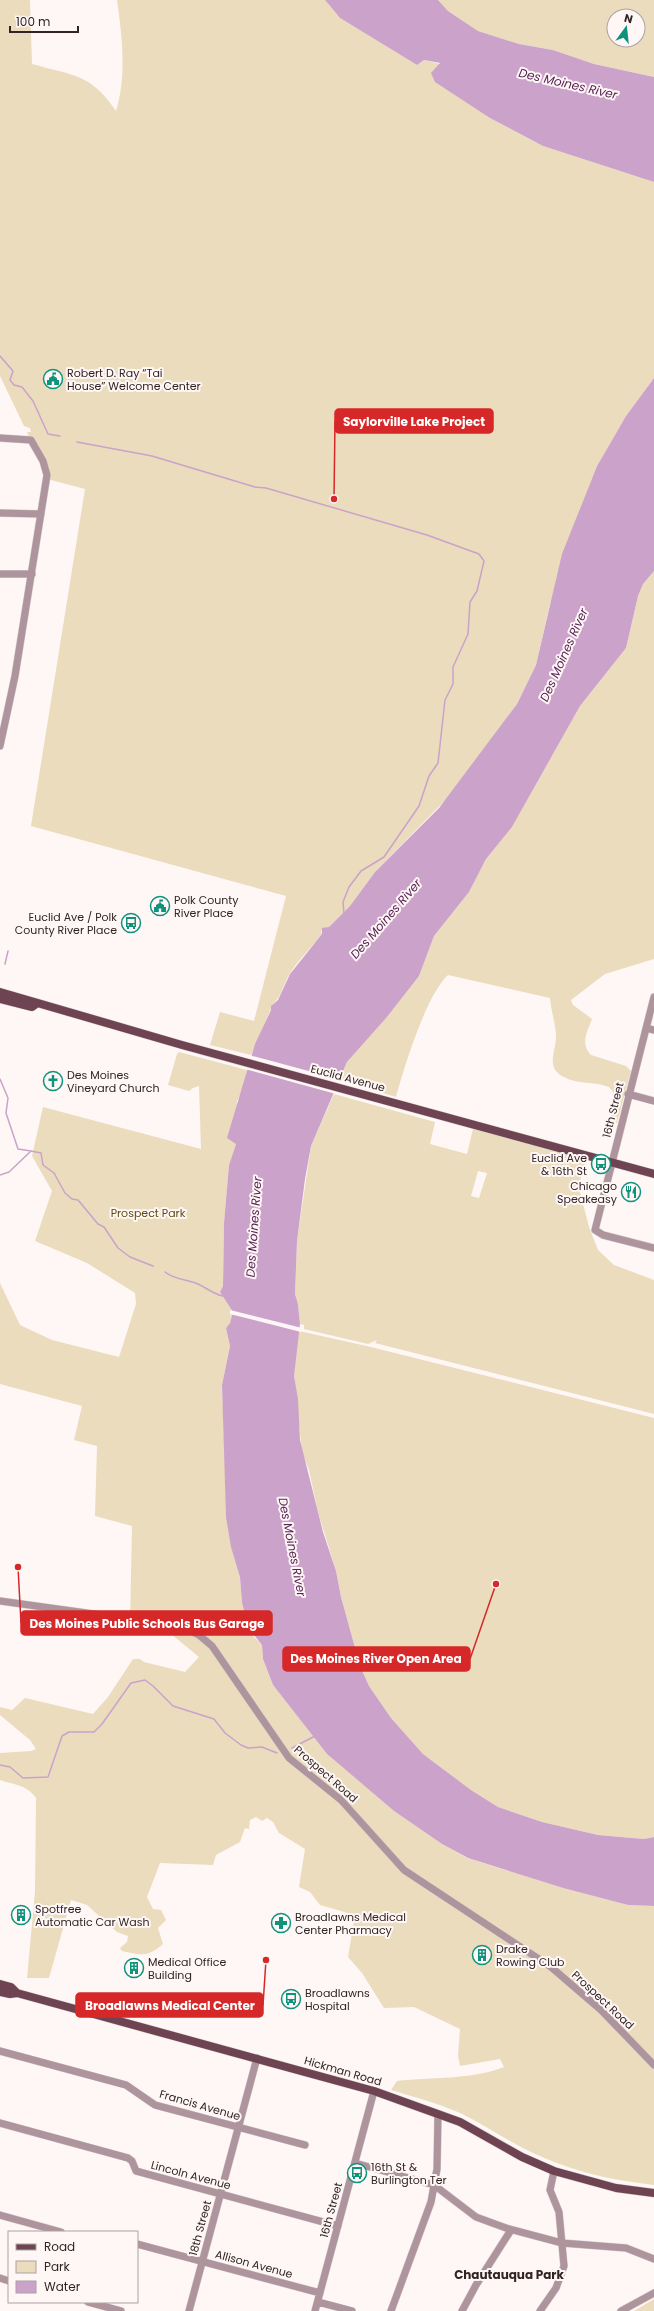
<svg xmlns="http://www.w3.org/2000/svg" width="654" height="2311" font-family="Poppins,sans-serif">
  <style>
    .green { fill: #eadcbd; fill-rule: evenodd }
    .water { fill: #cba2c9 }
    .pier { fill: #fef7f6 }
    .lines { fill: none; stroke-linecap: round; stroke-linejoin: round }
    .stream { stroke: #cba2c9; stroke-width: 1.5 }
    .minor-casing { stroke: #d9d1d0; stroke-width: 8 }
    .major-casing { stroke: #d9d1d0; stroke-width: 9 }
    .minor { stroke: #ae959d; stroke-width: 7 }
    .major { stroke: #6e4452; stroke-width: 8 }
    .labels { text-anchor: middle; stroke-width: 4; stroke-linejoin: round; paint-order: stroke }
    .poi-label { font-size: 11px; fill: #312423; stroke: #fef7f6; text-anchor: start }
    .street-label { font-size: 11px; fill: #312423; stroke: #fef7f6 }
    .park-label { font-size: 11px; fill: #624b0c; stroke: #fef7f6 }
    .water-label { font-size: 12px; font-style: italic; fill: #572456; stroke: #fef7f6 }
    .neighbourhood-label { font-size: 12px; font-weight: bold; fill: #312423; stroke: #fef7f6 }
    .leader { fill: none; stroke: #d62828; stroke-width: 1.5 }
    .callout-dot { fill: #d62828; stroke: #fef7f6; stroke-width: 1.5 }
    .callout { fill: #d62828; stroke: #d62828; stroke-width: 1.5 }
    .callout-label { font-size: 12px; text-anchor: middle; font-weight: bold; fill: #fff }
  </style>
  <rect width="100%" height="100%" fill="#fef7f6"/>
  <path class="green" d="M 0,0 L 30,0 L 32,64 C 74,76 90,73 116,111 C 127,75 122,36 117,0 L 325,0 L 340,18 L 417,65 L 424,60 L 440,64 L 490,118 L 543,146 L 654,182 L 654,378 L 626,416 L 597,466 L 580,509 L 549,608 L 536,665 L 517,704 L 454,791 L 375,872 L 350,906 L 329,927 L 321,931 L 322,934 C 312,947 297,961 289,975 C 283,985 282,996 273,1004 L 251,1055 L 210,1045 L 220,1012 L 254,1021 L 286,896 L 31,826 L 85,489 L 47,479 L 27,432 L 31,432 L 30,428 L 24,426 L 0,376 Z
    M 438,0 L 654,0 L 654,77 L 594,64 L 553,50 L 519,44 L 478,31 L 448,11 ZM 614,16 L 638,16 L 638,40 L 614,40 Z
    M 654,571 L 654,959 L 605,974 L 571,1000 L 573,1005 L 592,1019 C 587,1032 580,1044 591,1055 L 626,1066 L 631,1071 L 617,1123 L 614,1124 L 611,1119 L 614,1093 L 609,1087 C 595,1081 577,1085 564,1077 C 544,1067 557,1051 556,1034 C 555,1022 551,1010 550,998 L 448,975 C 426,995 404,1068 396,1097 L 340,1080 L 347,1062 L 387,1017 L 419,976 L 434,936 L 469,892 L 486,859 L 512,827 L 580,706 L 626,648 L 638,596 L 643,584 Z
    M 179,1052 L 247,1070 L 244,1087 L 237,1101 L 236,1144 L 229,1165 L 224,1223 L 223,1286 L 220,1292 L 233,1312 L 230,1323 L 226,1328 L 230,1346 L 222,1385 L 226,1491 L 240,1577 L 242,1603 L 253,1636 L 262,1645 L 263,1659 L 273,1685 L 327,1754 L 394,1811 L 442,1844 L 467,1858 L 563,1888 L 628,1905 L 654,1906 L 654,2185 C 604,2179 566,2170 521,2147 C 500,2136 481,2123 460,2113 C 438,2103 414,2097 391,2090 L 397,2081 C 432,2077 471,2080 504,2067 L 500,2059 L 460,2066 L 458,2056 L 460,2029 L 414,2007 L 384,2008 L 362,1973 L 348,1957 L 355,1915 L 320,1905 L 310,1892 L 299,1887 L 305,1849 L 279,1833 L 273,1822 L 267,1818 L 262,1821 L 256,1817 L 250,1820 L 249,1829 L 245,1828 L 240,1842 L 216,1855 L 213,1865 L 160,1863 L 147,1897 L 153,1909 L 161,1910 L 166,1920 L 158,1928 L 163,1944 C 147,1958 141,1955 122,1951 L 120,1948 L 127,1942 L 128,1936 L 117,1932 L 87,1905 L 71,1900 L 49,1978 L 27,1978 L 35,1892 L 36,1798 C 26,1784 14,1785 0,1780 L 0,1753 L 31,1751 L 36,1749 L 30,1740 L 0,1715 L 0,1707 L 12,1710 L 25,1698 L 93,1714 L 108,1697 L 133,1659 L 140,1659 L 144,1662 L 185,1672 L 199,1657 L 165,1629 L 130,1624 L 132,1526 L 95,1516 L 97,1446 L 74,1440 L 82,1406 L 0,1384 L 0,1283 L 20,1325 L 52,1340 L 119,1357 L 136,1304 L 135,1293 L 87,1263 L 35,1241 L 52,1191 L 32,1156 L 43,1107 L 201,1149 L 199,1086 L 193,1088 L 189,1091 L 168,1085 L 177,1054 Z
    M 334,1094 L 435,1122 L 430,1144 L 467,1154 L 473,1129 L 586,1159 L 580,1181 L 580,1192 L 589,1227 L 598,1250 L 614,1265 L 654,1280 L 654,1414 L 375,1343 L 377,1340 L 368,1344 L 304,1329 L 304,1325 L 300,1324 L 298,1304 L 295,1294 L 297,1241 L 311,1146 ZM 478,1171 L 487,1173 L 479,1198 L 471,1196 Z
    M 299,1331 L 371,1347 L 654,1418 L 654,1837 L 644,1839 L 598,1835 L 542,1822 L 498,1807 L 471,1790 L 423,1754 L 391,1718 L 369,1686 L 360,1666 L 341,1597 L 336,1571 L 318,1512 L 309,1470 L 302,1452 L 294,1376 L 295,1352 Z
    M 654,2299 L 654,2311 L 634,2311 Z"/>
  <path class="water" d="M 325,0 L 438,0 L 448,11 L 478,31 L 519,44 L 553,50 L 594,64 L 654,77 L 654,182 L 543,146 L 490,118 L 435,82 L 431,73 L 440,63 L 424,60 L 417,65 L 340,18 Z
    M 654,378 L 654,571 L 643,584 L 638,596 L 626,648 L 580,706 L 512,827 L 486,859 L 469,892 L 434,936 L 419,976 L 387,1017 L 347,1062 L 311,1146 L 305,1179 L 297,1241 L 295,1294 L 298,1304 L 300,1324 L 294,1376 L 298,1399 L 300,1440 L 323,1532 L 336,1571 L 341,1597 L 360,1666 L 369,1686 L 391,1718 L 423,1754 L 471,1790 L 498,1807 L 542,1822 L 598,1835 L 644,1839 L 654,1837 L 654,1906 L 628,1905 L 563,1888 L 468,1858 L 442,1844 L 394,1811 L 327,1754 L 273,1685 L 263,1659 L 262,1645 L 250,1630 L 242,1603 L 240,1577 L 231,1547 L 226,1517 L 222,1385 L 230,1346 L 226,1328 L 230,1323 L 233,1312 L 220,1292 L 223,1286 L 224,1223 L 229,1165 L 236,1144 L 227,1138 L 255,1044 L 271,1010 L 271,1006 L 278,1000 L 290,974 L 322,934 L 322,928 L 329,927 L 350,906 L 375,872 L 439,808 L 517,704 L 536,665 L 562,554 L 597,466 L 626,416 Z"/>
  <path class="pier" d="M 249,1055 L 342,1080 L 336,1094 L 245,1069 Z
    M 230,1310 L 302,1328 L 301,1332 L 230,1314 Z"/>
  <g class="lines">
    <path class="stream" d="M 0,356 L 13,371 L 10,380 L 14,385 L 22,387 L 33,401 L 48,434 L 60,436
      M 77,442 L 152,456 L 255,487 L 266,488 L 427,535 L 479,554 L 484,561 L 477,591 L 470,602 L 468,634 L 453,667 L 453,684 L 445,700 L 438,763 L 429,776 L 419,806 L 384,857 L 361,871 L 349,887 L 343,902 L 344,914
      M 5,964 L 8,951
      M 0,1079 L 8,1098 L 6,1113 L 18,1149 L 31,1151
      M 0,1175 L 9,1172 L 31,1151 L 41,1153 L 43,1165 L 54,1173 L 65,1193 L 72,1199 L 78,1200 L 98,1224 L 104,1227 L 118,1248 L 130,1257 L 153,1266
      M 165,1272 C 175,1280 186,1279 198,1284 C 207,1288 213,1294 223,1296
      M 292,1748 L 315,1736
      M 0,1765 L 10,1767 L 23,1778 L 48,1777 L 62,1736 L 69,1732 L 94,1732 L 102,1724 L 131,1683 L 145,1680 L 153,1686 L 173,1706 L 214,1719 L 225,1733 L 241,1745 L 248,1748 L 262,1747 L 277,1753"/>
    <defs>
      <path id="minor" d="M 0,438 L 31,440 L 43,461 L 47,475 L 15,676 L 0,746
        M 0,513 L 41,514
        M 0,574 L 32,574
        M 654,997 L 595,1230 L 603,1235 L 654,1248
        M 646,1028 L 654,1030
        M 628,1094 L 654,1101
        M 0,1601 L 180,1626 L 199,1635 L 212,1646 L 289,1758 L 341,1800 L 404,1870 L 551,1967 L 601,2010 L 654,2065
        M 0,2051 L 126,2085 L 155,2105 L 305,2145
        M 0,2123 L 128,2158 L 132,2161 L 136,2171 L 338,2226
        M 355,2163 L 434,2185 L 476,2217 L 506,2228 L 562,2243 L 626,2248 L 654,2259
        M 0,2215 L 61,2232
        M 137,2244 L 320,2293
        M 0,2278 L 9,2281
        M 88,2302 L 121,2311
        M 318,2302 L 352,2311
        M 189,2311 L 257,2058
        M 315,2311 L 374,2091
        M 391,2311 L 431,2202 L 437,2169 L 438,2114
        M 462,2311 L 476,2285 L 511,2230
        M 540,2311 L 556,2288 L 564,2266 L 559,2212 L 550,2190 L 554,2171
        M 621,2311 L 654,2293"/>
      <path id="major" d="M 0,992 L 182,1045 L 654,1174
        M 0,999 L 32,1007 L 36,1004
        M 0,1984 L 11,1987 L 17,1993
        M 0,1992 L 10,1994 L 17,1993 L 374,2091 L 460,2122 L 522,2157 L 554,2171 L 616,2188 L 654,2193"/>
    </defs>
    <use href="#minor" class="minor-casing"/>
    <use href="#major" class="major-casing"/>
    <use href="#minor" class="minor"/>
    <use href="#major" class="major"/>
  </g>
  <defs>
    <symbol id="civic-ring" viewBox="-11 -11 22 22"><circle r="9.5" fill="#fef7f6" stroke="#10937c" stroke-width="1.5"/><path d="M-.6-6.5H3V-4.5H.6V-3L4-1V1h2V6H-6V1h2V-1L-.6-3ZM-1.2 2.5V6h2.4V2.5Z" fill="#10937c"/></symbol>
    <symbol id="bus-ring" viewBox="-11 -11 22 22"><circle r="9.5" fill="#fef7f6" stroke="#10937c" stroke-width="1.5"/><path d="M-5-6H5V4H4V6H2V4H-2V6H-4V4H-5ZM-3.5-4V0h7V-4ZM-3.5 1.2v1.5H-2V1.2ZM2 1.2v1.5H3.5V1.2Z" fill="#10937c"/></symbol>
    <symbol id="church-ring" viewBox="-11 -11 22 22"><circle r="9.5" fill="#fef7f6" stroke="#10937c" stroke-width="1.5"/><path d="M-1.2-6h2.4v3.5h3.3v2.4h-3.3V6h-2.4V-.1h-3.3v-2.4h3.3Z" fill="#10937c"/></symbol>
    <symbol id="restaurant-ring" viewBox="-11 -11 22 22"><circle r="9.5" fill="#fef7f6" stroke="#10937c" stroke-width="1.5"/><path d="M-5-6h1v4h1v-4h1v4h1v-4h1v5L-1.5 .5V6h-2V.5L-5-1ZM5-6V6H3V1.5H1.5Q1.5-4 5-6Z" fill="#10937c"/></symbol>
    <symbol id="building-ring" viewBox="-11 -11 22 22"><circle r="9.5" fill="#fef7f6" stroke="#10937c" stroke-width="1.5"/><path d="M-4-6H4V6H1V3H-1V6H-4ZM-2.5-4.3h1.7v1.8h-1.7ZM.8-4.3h1.7v1.8H.8ZM-2.5-1h1.7V.8h-1.7ZM.8-1h1.7V.8H.8Z" fill="#10937c"/></symbol>
    <symbol id="pharmacy-ring" viewBox="-11 -11 22 22"><circle r="9.5" fill="#fef7f6" stroke="#10937c" stroke-width="1.5"/><path d="M-2-6h4v4h4v4h-4v4h-4v-4h-4v-4h4Z" fill="#10937c"/></symbol>
  </defs>
  <g fill-rule="evenodd">
    <use href="#civic-ring" x="42" y="368" width="22" height="22"/>
    <use href="#civic-ring" x="149" y="895" width="22" height="22"/>
    <use href="#bus-ring" x="120" y="912" width="22" height="22"/>
    <use href="#church-ring" x="42" y="1070" width="22" height="22"/>
    <use href="#bus-ring" x="590" y="1153" width="22" height="22"/>
    <use href="#restaurant-ring" x="620" y="1181" width="22" height="22"/>
    <use href="#building-ring" x="10" y="1904" width="22" height="22"/>
    <use href="#pharmacy-ring" x="270" y="1912" width="22" height="22"/>
    <use href="#building-ring" x="471" y="1944" width="22" height="22"/>
    <use href="#building-ring" x="123" y="1957" width="22" height="22"/>
    <use href="#bus-ring" x="280" y="1988" width="22" height="22"/>
    <use href="#bus-ring" x="346" y="2162" width="22" height="22"/>
  </g>
  <g class="labels">
    <g class="poi-label">
      <text x="67" y="377">Robert D. Ray “Tai<tspan x="67" dy="13">House” Welcome Center</tspan></text>
      <text x="174" y="904">Polk County<tspan x="174" dy="13">River Place</tspan></text>
      <text x="117" y="921" text-anchor="end">Euclid Ave / Polk<tspan x="117" dy="13">County River Place</tspan></text>
      <text x="67" y="1079">Des Moines<tspan x="67" dy="13">Vineyard Church</tspan></text>
      <text x="587" y="1162" text-anchor="end">Euclid Ave<tspan x="587" dy="13">&amp; 16th St</tspan></text>
      <text x="617" y="1190" text-anchor="end">Chicago<tspan x="617" dy="13">Speakeasy</tspan></text>
      <text x="35" y="1913">Spotfree<tspan x="35" dy="13">Automatic Car Wash</tspan></text>
      <text x="295" y="1921">Broadlawns Medical<tspan x="295" dy="13">Center Pharmacy</tspan></text>
      <text x="496" y="1953">Drake<tspan x="496" dy="13">Rowing Club</tspan></text>
      <text x="148" y="1966">Medical Office<tspan x="148" dy="13">Building</tspan></text>
      <text x="305" y="1997">Broadlawns<tspan x="305" dy="13">Hospital</tspan></text>
      <text x="371" y="2171">16th St &amp;<tspan x="371" dy="13">Burlington Ter</tspan></text>
    </g>
    <g class="street-label">
      <text transform="translate(348 1078) rotate(15)" y="4">Euclid Avenue</text>
      <text transform="translate(613 1110) rotate(-76)" y="4">16th Street</text>
      <text transform="translate(326 1774) rotate(41)" y="4">Prospect Road</text>
      <text transform="translate(603 2000) rotate(43)" y="4">Prospect Road</text>
      <text transform="translate(343 2071) rotate(16)" y="4">Hickman Road</text>
      <text transform="translate(200 2105) rotate(16)" y="4">Francis Avenue</text>
      <text transform="translate(191 2175) rotate(15)" y="4">Lincoln Avenue</text>
      <text transform="translate(331 2210) rotate(-75)" y="4">16th Street</text>
      <text transform="translate(200 2228) rotate(-75)" y="4">18th Street</text>
      <text transform="translate(254 2264) rotate(15)" y="4">Allison Avenue</text>
    </g>
    <g class="park-label">
      <text x="148" y="1217">Prospect Park</text>
    </g>
    <g class="water-label">
      <text transform="translate(568 84) rotate(13)" y="4">Des Moines River</text>
      <text transform="translate(564 655) rotate(-66)" y="4">Des Moines River</text>
      <text transform="translate(386 919) rotate(-49)" y="4">Des Moines River</text>
      <text transform="translate(254 1227) rotate(-86)" y="4">Des Moines River</text>
      <text transform="translate(292 1547) rotate(79)" y="4">Des Moines River</text>
    </g>
    <g class="neighbourhood-label">
      <text x="509" y="2279">Chautauqua Park</text>
    </g>
  </g>
  <path class="leader" d="M334 499L335 421M18 1567L21 1623M496 1584L470 1659M266 1960L263 2005"/>
  <g class="callout-dot">
    <circle cx="334" cy="499" r="4"/>
    <circle cx="18" cy="1567" r="4"/>
    <circle cx="496" cy="1584" r="4"/>
    <circle cx="266" cy="1960" r="4"/>
  </g>
  <g class="callout">
    <rect x="335" y="409" width="158" height="24" rx="4"/>
    <rect x="21" y="1611" width="251" height="24" rx="4"/>
    <rect x="283" y="1647" width="187" height="24" rx="4"/>
    <rect x="76" y="1993" width="187" height="24" rx="4"/>
  </g>
  <g class="callout-label">
    <text x="414" y="426">Saylorville Lake Project</text>
    <text x="147" y="1628">Des Moines Public Schools Bus Garage</text>
    <text x="376" y="1663">Des Moines River Open Area</text>
    <text x="170" y="2010">Broadlawns Medical Center</text>
  </g>
  <rect x="8" y="2231" width="130" height="72" fill="#fef7f6" stroke="#aca3a2"/>
  <rect x="16" y="2244" width="20" height="6" fill="#6e4452" stroke="#aca3a2"/>
  <text x="44" y="2251" font-size="12" fill="#312423">Road</text>
  <rect x="16" y="2261" width="20" height="12" fill="#eadcbd" stroke="#aca3a2"/>
  <text x="44" y="2271" font-size="12" fill="#312423">Park</text>
  <rect x="16" y="2281" width="20" height="12" fill="#cba2c9" stroke="#aca3a2"/>
  <text x="44" y="2291" font-size="12" fill="#312423">Water</text>
  <g transform="translate(626 28) rotate(15)"><circle r="19" fill="#fef7f6" stroke="#aca3a2"/>
  <path d="M0-3L7 15L0 10L-7 15Z" fill="#10937c"/>
  <text y="-6" font-size="11" font-weight="bold" text-anchor="middle" fill="#312423">N</text>
  </g>
  <path d="M10 26v6h68v-6" fill="none" stroke="#312423" stroke-width="2"/>
  <text x="16" y="26" font-size="12" fill="#312423" stroke="#fef7f6" stroke-width="3" paint-order="stroke">100 m</text>
</svg>
